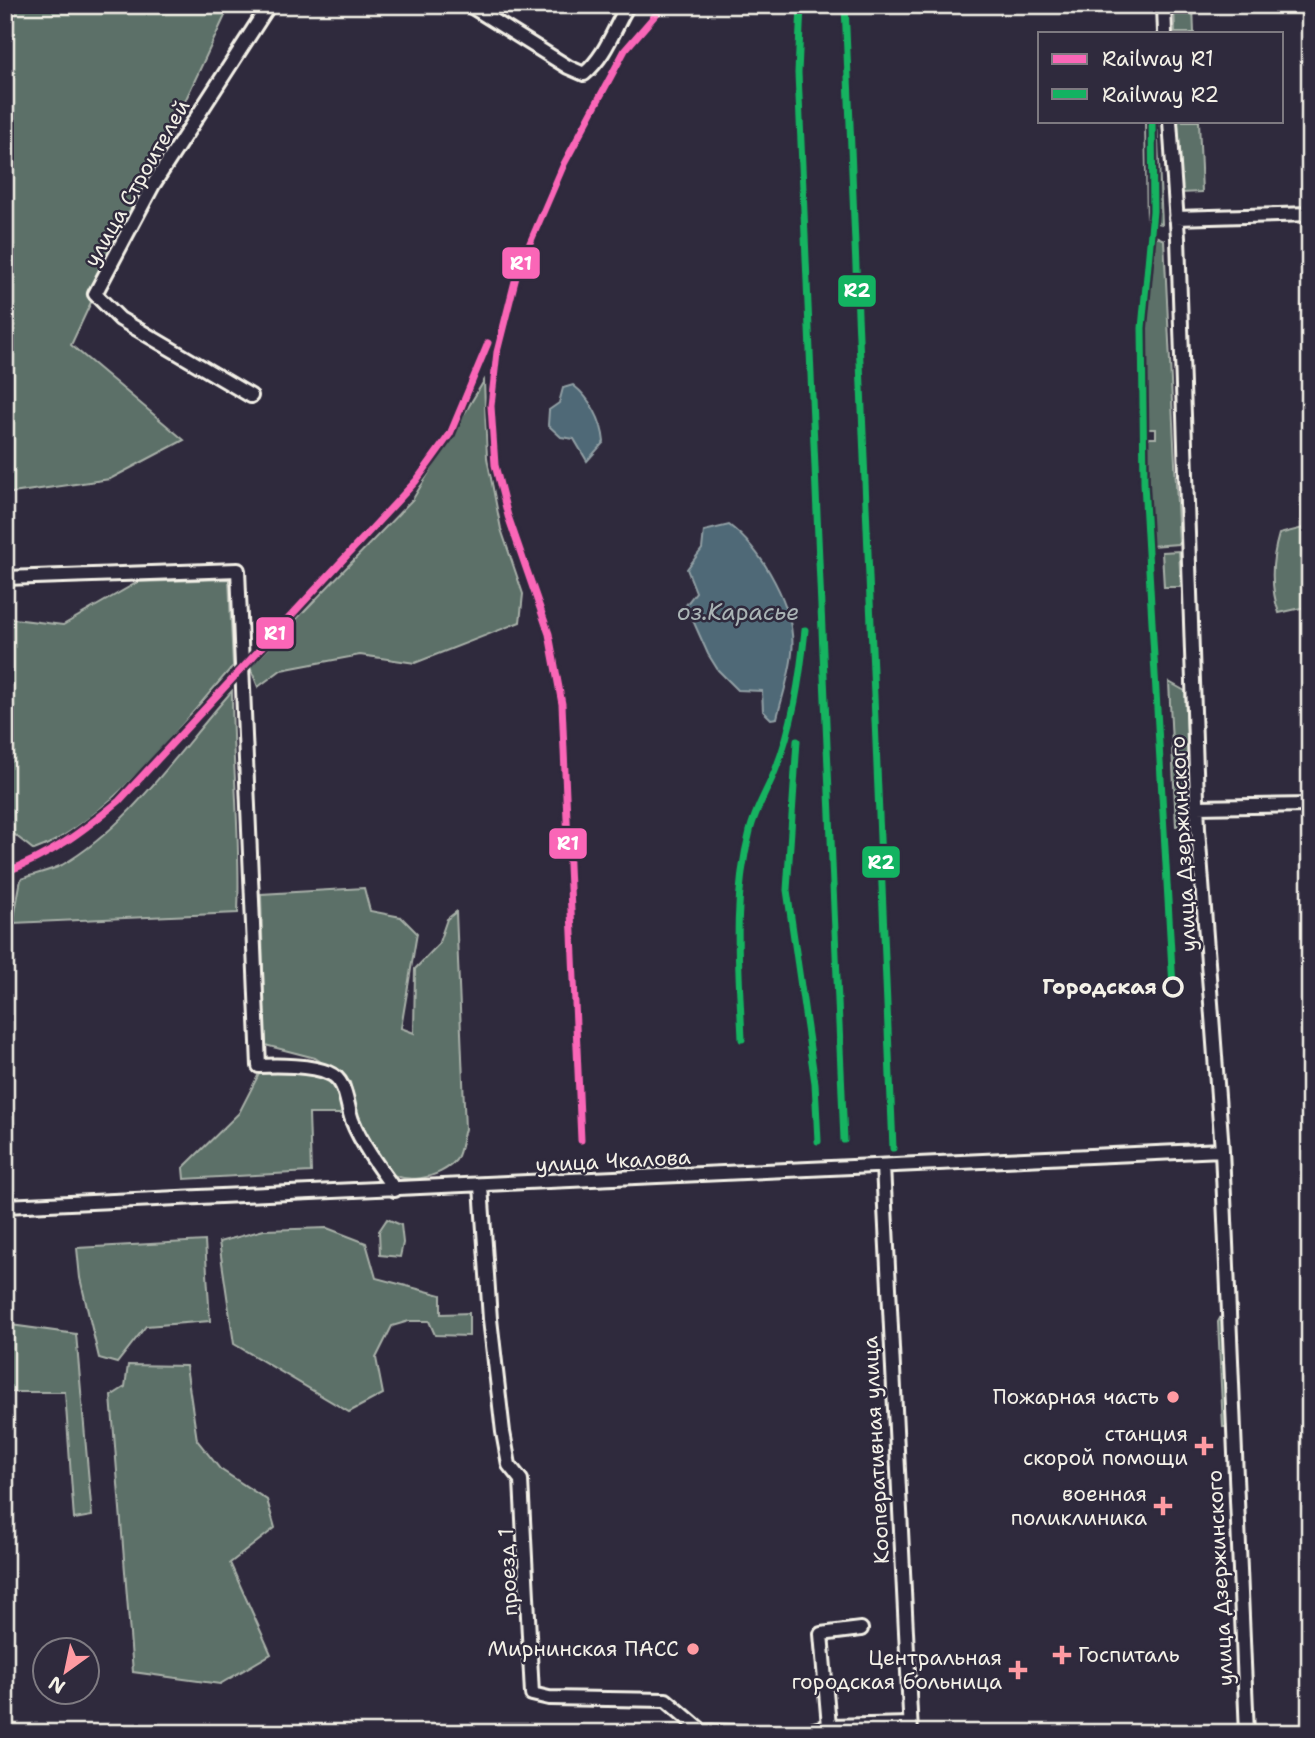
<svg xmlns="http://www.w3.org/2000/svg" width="1315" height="1738" font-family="'Shantell Sans',sans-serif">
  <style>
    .green { fill: #5b6f68; stroke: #a8b0a8; stroke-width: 2 }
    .water { fill: #4f6977; stroke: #919fa4; stroke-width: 2 }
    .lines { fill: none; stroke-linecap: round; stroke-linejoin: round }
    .minor-casing { stroke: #f4f1e8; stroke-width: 18 }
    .minor { stroke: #2f2a3d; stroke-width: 12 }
    .rail-1-casing { stroke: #2f2a3d; stroke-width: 12 }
    .rail-2-casing { stroke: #2f2a3d; stroke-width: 12 }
    .rail-1 { stroke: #fa66b7; stroke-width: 7 }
    .rail-2 { stroke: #13b361; stroke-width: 7 }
    .stop-dot { fill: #2f2a3d; stroke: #f4f1e8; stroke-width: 3.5 }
    .poi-dot { fill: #ff9aa2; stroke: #2f2a3d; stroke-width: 2.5 }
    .labels { text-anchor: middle; stroke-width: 5; stroke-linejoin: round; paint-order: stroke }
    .street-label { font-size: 21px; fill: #f4f1e8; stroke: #2f2a3d }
    .stop-label { font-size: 21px; font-weight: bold; fill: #f4f1e8; stroke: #2f2a3d; text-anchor: end }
    .poi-label { font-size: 21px; fill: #f4f1e8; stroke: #2f2a3d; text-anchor: end }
    .water-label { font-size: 23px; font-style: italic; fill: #aab4b5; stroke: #2f2a3d }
    .line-badge { stroke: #2f2a3d; stroke-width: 2.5 }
    .badge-label { font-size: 19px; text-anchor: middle; font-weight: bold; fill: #fff }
  </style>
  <rect width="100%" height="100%" fill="#2f2a3d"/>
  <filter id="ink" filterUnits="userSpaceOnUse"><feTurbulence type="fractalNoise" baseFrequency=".0143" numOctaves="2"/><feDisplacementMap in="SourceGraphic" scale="14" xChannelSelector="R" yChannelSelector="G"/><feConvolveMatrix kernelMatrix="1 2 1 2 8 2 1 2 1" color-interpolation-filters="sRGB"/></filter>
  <g filter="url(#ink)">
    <path class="green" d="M 5,5 L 230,5 L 71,345 L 184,440 L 110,479 L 5,494 Z
      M 1174,5 L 1193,5 L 1194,33 L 1175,33 Z
      M 1145,121 L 1157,121 L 1162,224 L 1147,221 Z
      M 1178,121 L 1199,121 L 1202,192 L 1180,193 Z
      M 1153,235 L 1164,240 L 1179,544 L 1150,546 L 1147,438 L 1156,438 L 1156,429 L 1146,429 L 1146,318 Z
      M 484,381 L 487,458 L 501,529 L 523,594 L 520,622 L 415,663 L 360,655 L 281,670 L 258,687 L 250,667 L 413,499 Z
      M 1303,528 L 1310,533 L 1310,606 L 1279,613 C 1270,587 1271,561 1279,534 Z
      M 1179,551 L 1181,587 L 1164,587 L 1162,552 Z
      M 229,579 L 233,666 C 181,724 107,824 34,850 L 5,827 L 5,618 L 63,625 L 138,582 Z
      M 1169,682 L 1185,691 L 1191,825 L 1176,826 Z
      M 232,691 C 232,766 241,839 238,913 L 13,923 L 21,879 C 34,874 50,871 62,865 C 129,827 181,748 232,691 Z
      M 364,888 L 370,911 L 401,917 L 417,933 L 401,1028 L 414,1033 L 415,969 L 438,945 L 447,919 L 456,912 L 465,1129 C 462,1138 461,1153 456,1160 C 440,1179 401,1187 383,1167 C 365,1146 355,1108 350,1082 L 315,1058 L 265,1045 L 261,894 Z
      M 262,1068 L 327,1075 L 340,1086 L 350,1122 L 341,1114 L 309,1114 L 311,1172 L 184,1179 L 183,1168 L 239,1113 Z
      M 387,1219 L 401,1225 L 403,1243 L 400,1257 L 380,1255 L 379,1231 Z
      M 327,1228 L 366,1243 L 376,1278 L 441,1295 L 441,1314 L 469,1313 L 469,1336 L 435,1335 L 429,1321 L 409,1321 L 392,1326 L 376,1358 L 383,1394 L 349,1412 L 234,1344 L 219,1242 L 264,1230 Z
      M 205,1241 L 210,1321 L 146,1326 L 117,1363 L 99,1358 L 80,1278 L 77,1248 Z
      M 5,1287 L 11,1325 L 76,1334 L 92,1516 L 74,1519 L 65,1392 L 5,1392 Z
      M 1231,1298 L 1235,1298 L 1240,1427 L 1223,1427 L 1218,1322 Z
      M 128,1365 L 186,1366 L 197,1440 L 220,1469 L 267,1500 L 275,1528 L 230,1563 L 271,1654 L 220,1684 L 133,1672 L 111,1396 L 125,1387 Z"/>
    <path class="water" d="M 573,385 C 590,398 602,420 604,442 L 587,461 L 574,439 L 561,437 L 548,425 L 549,410 L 559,403 L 563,388 Z
      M 729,525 C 762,550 797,609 792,653 C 790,675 782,697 777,718 L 771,719 L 763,711 L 762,691 L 738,690 L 718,670 L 708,654 L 686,605 L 696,592 L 687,569 L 702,549 L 704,531 Z"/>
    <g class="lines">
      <defs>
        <path id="minor" d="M 469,5 L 568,67 L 584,74 C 606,56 614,28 628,5
          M 1164,5 L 1165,33
          M 1170,121 L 1178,238 L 1198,829 L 1222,1150 L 1247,1733
          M 1176,218 L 1310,214
          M 251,396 L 120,319 L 95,294 L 153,185 L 269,5
          M 5,578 L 238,570 L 259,1066 C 277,1065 312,1065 329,1073 C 347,1080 346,1104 352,1120 C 362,1145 379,1168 395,1190
          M 1197,807 L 1310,805
          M 883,1166 L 911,1733
          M 481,1186 L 490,1319 L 503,1432 L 509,1465 L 521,1480 L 532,1694 L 549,1698 L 666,1700 L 702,1731 L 787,1733
          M 5,1206 L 1222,1150
          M 829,1726 L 821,1634 L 861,1629
          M 803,1733 L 829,1726 L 910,1724"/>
      </defs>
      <use href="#minor" class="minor-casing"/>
      <use href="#minor" class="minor"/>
      <defs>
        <path id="rail-1" d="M 5,872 C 50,856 83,831 119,801 L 416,481 L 450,434 L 488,343
          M 581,1140 L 562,704 L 549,634 L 508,516 L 495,465 L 491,406 L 497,352 L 517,273 L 564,164 L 625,50 L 664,5"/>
        <path id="rail-2" d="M 801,5 L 798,73 L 844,1140
          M 845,5 L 893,1148
          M 1152,121 L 1153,211 L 1142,328 L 1144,483 L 1173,987
          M 797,741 L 787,890 L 815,1083 L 818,1141
          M 742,1039 C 739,969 732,899 750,831 C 755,810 767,791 775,771 C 793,726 800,678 805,630"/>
      </defs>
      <use href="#rail-1" class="rail-1-casing"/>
      <use href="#rail-2" class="rail-2-casing"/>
      <use href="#rail-1" class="rail-1"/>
      <use href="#rail-2" class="rail-2"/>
    </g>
  </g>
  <circle class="stop-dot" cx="1173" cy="987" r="9"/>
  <g class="poi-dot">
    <circle cx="1173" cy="1397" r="7"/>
    <path d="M1200.5 1435.5h7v7h7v7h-7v7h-7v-7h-7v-7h7z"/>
    <path d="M1159.5 1495.5h7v7h7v7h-7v7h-7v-7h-7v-7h7z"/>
    <circle cx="693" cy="1649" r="7"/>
    <path d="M1058.5 1644.5h7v7h7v7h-7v7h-7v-7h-7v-7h7z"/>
    <path d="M1014.5 1659.5h7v7h7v7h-7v7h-7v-7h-7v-7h7z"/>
  </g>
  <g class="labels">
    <g class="street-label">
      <text transform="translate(137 183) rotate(-60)" y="7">улица Строителей</text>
      <text transform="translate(1183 844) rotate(-93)" y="7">улица Дзержинского</text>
      <text transform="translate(613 1161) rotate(-3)" y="7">улица Чкалова</text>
      <text transform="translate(876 1450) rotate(-93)" y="7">Кооперативная улица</text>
      <text transform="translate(508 1572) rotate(-93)" y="7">проезд 1</text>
      <text transform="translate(1220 1578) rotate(-93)" y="7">улица Дзержинского</text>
    </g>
    <g class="stop-label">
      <text x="1157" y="994">Городская</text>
    </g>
    <g class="poi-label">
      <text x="1159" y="1404">Пожарная часть</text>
      <text x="1188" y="1441">станция<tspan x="1188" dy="24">скорой помощи</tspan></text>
      <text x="1147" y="1501">военная<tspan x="1147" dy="24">поликлиника</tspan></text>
      <text x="679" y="1656">Мирнинская ПАСС</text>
      <text x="1078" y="1662" text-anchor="start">Госпиталь</text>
      <text x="1002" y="1665">Центральная<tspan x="1002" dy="24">городская больница</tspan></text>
    </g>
    <g class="water-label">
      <text x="738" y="620">оз.Карасье</text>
    </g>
  </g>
  <g class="line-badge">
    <rect x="501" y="246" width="40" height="34" rx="7" fill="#fa66b7"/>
    <rect x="837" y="274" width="40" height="34" rx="7" fill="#13b361"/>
    <rect x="255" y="616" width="40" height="34" rx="7" fill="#fa66b7"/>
    <rect x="548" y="827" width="40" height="33" rx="7" fill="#fa66b7"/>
    <rect x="861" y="845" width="40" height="34" rx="7" fill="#13b361"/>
  </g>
  <g class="badge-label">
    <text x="521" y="270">R1</text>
    <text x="857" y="297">R2</text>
    <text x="275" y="640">R1</text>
    <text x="568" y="850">R1</text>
    <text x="881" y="869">R2</text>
  </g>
  <rect width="1315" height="1738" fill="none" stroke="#2f2a3d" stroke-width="28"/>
  <rect x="14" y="14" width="1287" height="1710" fill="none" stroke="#f4f1e8" stroke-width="2.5" filter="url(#ink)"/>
  <rect x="1038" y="32" width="245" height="91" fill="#2f2a3d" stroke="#7e7a81" stroke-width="2"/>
  <rect x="1052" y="54" width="35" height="10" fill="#fa66b7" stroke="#7e7a81" stroke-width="2"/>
  <text x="1102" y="66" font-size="21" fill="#f4f1e8">Railway R1</text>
  <rect x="1052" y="89" width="35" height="10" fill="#13b361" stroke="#7e7a81" stroke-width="2"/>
  <text x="1102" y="102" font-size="21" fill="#f4f1e8">Railway R2</text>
  <g transform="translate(66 1671) rotate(213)"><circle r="33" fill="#2f2a3d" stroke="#7e7a81" stroke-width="2"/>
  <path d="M0-5L12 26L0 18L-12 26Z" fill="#ff9aa2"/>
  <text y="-10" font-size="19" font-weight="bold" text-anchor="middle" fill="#f4f1e8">N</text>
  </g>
</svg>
